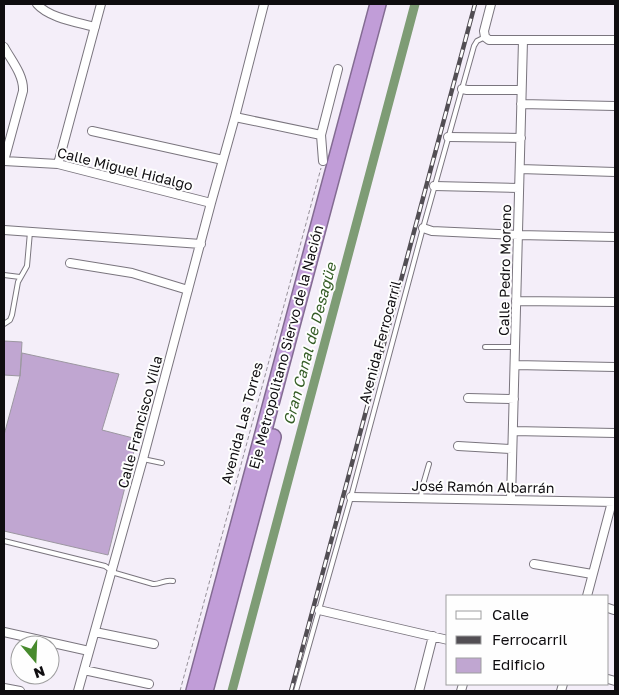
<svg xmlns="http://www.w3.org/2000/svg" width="619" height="695" font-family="'Golos Text',sans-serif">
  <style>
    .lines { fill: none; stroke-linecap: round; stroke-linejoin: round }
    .canal { stroke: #7e9c75; stroke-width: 9 }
    .building { fill: #c0a6d1; stroke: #9c97a1 }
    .lane-casing { stroke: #7a757e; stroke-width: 6 }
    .street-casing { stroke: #7a757e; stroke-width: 10 }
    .highway-casing { stroke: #836b92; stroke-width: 18 }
    .path { stroke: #969199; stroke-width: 1; stroke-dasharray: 4 2.5; stroke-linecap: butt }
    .lane { stroke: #fff; stroke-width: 4 }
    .street { stroke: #fff; stroke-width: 8 }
    .highway { stroke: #c19dd8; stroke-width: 15 }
    .rail-casing { stroke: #524e54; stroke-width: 4.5 }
    .rail { stroke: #fefefe; stroke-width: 2.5; stroke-dasharray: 8; stroke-linecap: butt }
    .labels { text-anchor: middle; stroke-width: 4; stroke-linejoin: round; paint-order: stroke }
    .street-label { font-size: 14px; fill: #0f0d10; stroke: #fefefe }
    .water-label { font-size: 15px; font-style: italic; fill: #355d26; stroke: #fefefe }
  </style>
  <rect width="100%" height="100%" fill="#f4eef9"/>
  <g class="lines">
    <path class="canal" d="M 232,691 L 415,4"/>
  </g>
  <path class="building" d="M 4,341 L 22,342 L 20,376 L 4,375 Z
    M 22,353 L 119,374 L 102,430 L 137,439 L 108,555 L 4,531 L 4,435 L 20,376 Z"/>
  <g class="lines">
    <defs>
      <path id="lane" d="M 4,275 L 20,277
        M 4,324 L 10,320 L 12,315 L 18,282 L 27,266 L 30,232
        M 485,347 L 515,347
        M 143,459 L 162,463
        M 421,498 L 422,488 L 429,464
        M 4,541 L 105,566 L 115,573 L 153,584 C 160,585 164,579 173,581
        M 296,691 L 351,497 L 423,228 L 474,46 L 477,41 L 485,37"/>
      <path id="street" d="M 37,4 C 49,18 77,22 95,27
        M 491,4 L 484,31 L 485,37 L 489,40 L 615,40
        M 4,47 C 11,60 24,75 23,91 L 4,161 L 58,164 L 211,203
        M 462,89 L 467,90 L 521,90
        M 521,104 L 615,106
        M 235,117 L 321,135
        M 92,131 L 223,160
        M 448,137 L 521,138
        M 323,161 L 321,135 L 338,69
        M 58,164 L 101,4
        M 520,169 L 615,172
        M 434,186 L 519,188
        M 423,228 L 432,231 L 518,235 L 615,237
        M 4,230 L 201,244
        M 70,263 L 132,273 L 188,290
        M 516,301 L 615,302
        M 515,365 L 615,367
        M 468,398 L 514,399
        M 513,431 L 615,433
        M 458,446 L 512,449
        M 351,497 L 615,502
        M 511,500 L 523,40
        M 534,564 L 592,574
        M 587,596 L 612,502
        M 608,608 L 614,610
        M 319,610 L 448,640
        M 4,632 L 89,651
        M 95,632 L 154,644
        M 84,670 L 149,684
        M 608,679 L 615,681
        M 4,688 L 20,691
        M 78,691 L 143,459 L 211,203 L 235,117 L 264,4
        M 419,691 L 433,636
        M 461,691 L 463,684
        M 561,691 L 563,684"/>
      <path id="highway" d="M 194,691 L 378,4
        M 205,691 L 273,437"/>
    </defs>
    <use href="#lane" class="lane-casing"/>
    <use href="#street" class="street-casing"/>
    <use href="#highway" class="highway-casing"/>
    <path class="path" d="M 180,691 L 321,168"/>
    <use href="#lane" class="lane"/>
    <use href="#street" class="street"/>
    <use href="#highway" class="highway"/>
    <defs>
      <path id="rail" d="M 291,691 L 475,4"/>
    </defs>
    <use href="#rail" class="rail-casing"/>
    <use href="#rail" class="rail"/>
  </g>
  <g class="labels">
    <g class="street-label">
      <text transform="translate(125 169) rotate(14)" y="5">Calle Miguel Hidalgo</text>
      <text transform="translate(505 270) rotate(-89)" y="5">Calle Pedro Moreno</text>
      <text transform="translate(380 342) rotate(-75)" y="5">Avenida Ferrocarril</text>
      <text transform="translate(286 347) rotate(-75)" y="5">Eje Metropolitano Siervo de la Nación</text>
      <text transform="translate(140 422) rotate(-75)" y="5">Calle Francisco Villa</text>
      <text transform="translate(242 423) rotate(-75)" y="5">Avenida Las Torres</text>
      <text transform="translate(483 487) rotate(1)" y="5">José Ramón Albarrán</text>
    </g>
    <g class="water-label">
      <text transform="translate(310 344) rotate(-75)" y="5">Gran Canal de Desagüe</text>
    </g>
  </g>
  <rect width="619" height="695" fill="none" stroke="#0f0d10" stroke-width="10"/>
  <rect x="446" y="595" width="162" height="90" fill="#fefefe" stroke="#9e9e9f"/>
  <rect x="456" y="611" width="25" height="8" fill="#ffffff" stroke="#9e9e9f"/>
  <text x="492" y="620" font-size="15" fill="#0f0d10">Calle</text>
  <rect x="456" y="636" width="25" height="8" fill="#524e54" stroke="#9e9e9f"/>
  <text x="492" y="645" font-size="15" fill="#0f0d10">Ferrocarril</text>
  <rect x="456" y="658" width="25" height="15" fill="#c0a6d1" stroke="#9e9e9f"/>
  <text x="492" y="670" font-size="15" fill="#0f0d10">Edificio</text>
  <g transform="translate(35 660) rotate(161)"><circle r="24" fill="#fefefe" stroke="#9e9e9f"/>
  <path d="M0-4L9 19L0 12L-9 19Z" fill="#478a2d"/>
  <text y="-8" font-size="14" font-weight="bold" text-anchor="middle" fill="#0f0d10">N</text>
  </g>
</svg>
